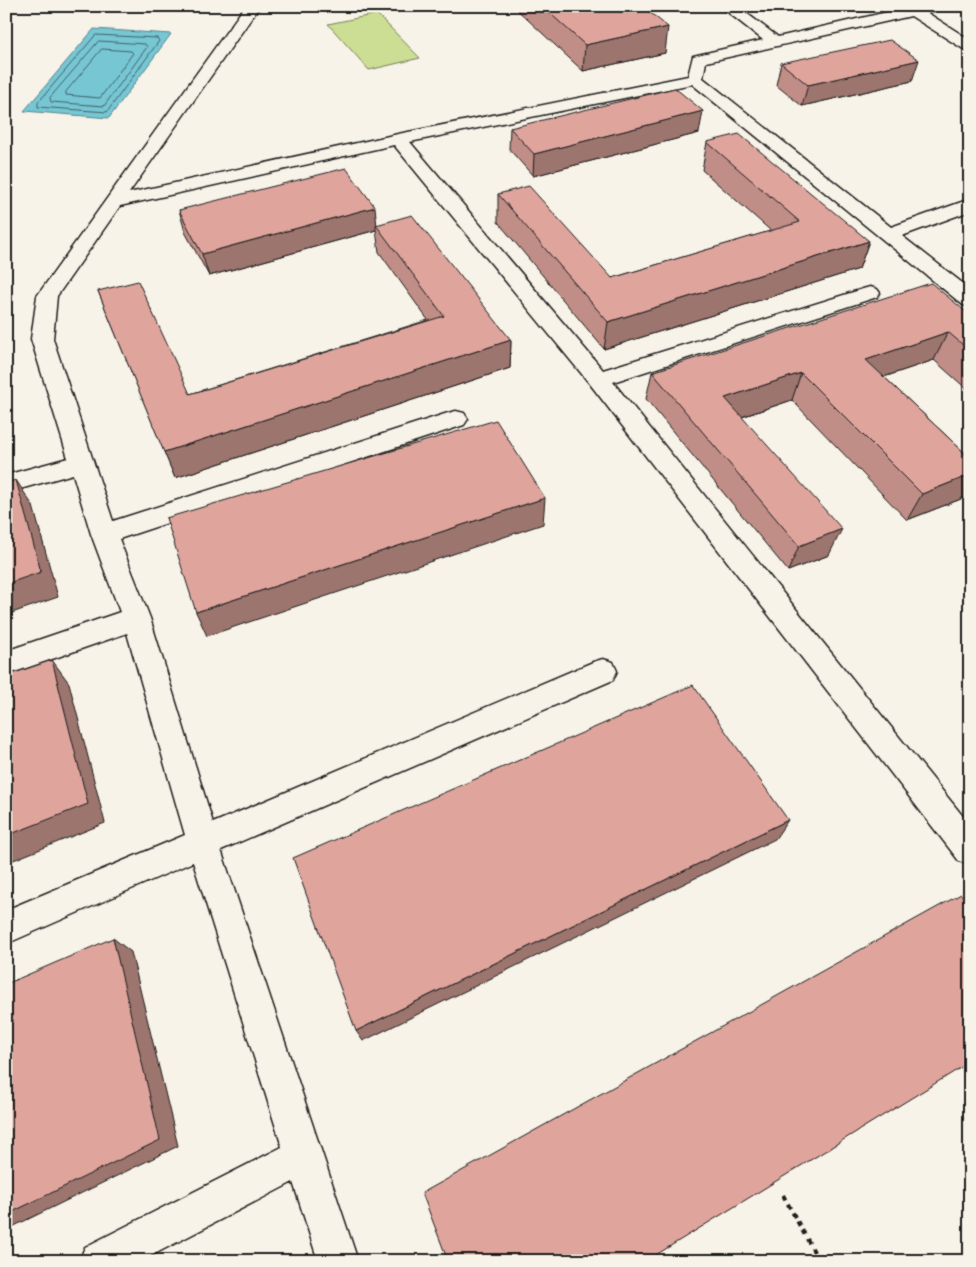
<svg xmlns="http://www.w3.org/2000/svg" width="976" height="1267" font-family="Pangolin,sans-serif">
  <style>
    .green { fill: #ccde93; stroke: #747d58 }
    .water { fill: #77c6d4; stroke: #53828a }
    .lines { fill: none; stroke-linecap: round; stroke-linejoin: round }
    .shore { stroke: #406066; stroke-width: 1 }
    .minor-casing { stroke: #1c1c1c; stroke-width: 3 }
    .path { stroke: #1c1c1c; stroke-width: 4; stroke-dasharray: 5 5; stroke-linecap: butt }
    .minor { fill: #f7f3e8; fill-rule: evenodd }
    .wall { fill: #c08e87; stroke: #1c1c1c }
    .shaded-wall { fill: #9c746e; stroke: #1c1c1c }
    .building { fill: #dfa59d; stroke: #1c1c1c }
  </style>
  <rect width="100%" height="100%" fill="#f7f3e8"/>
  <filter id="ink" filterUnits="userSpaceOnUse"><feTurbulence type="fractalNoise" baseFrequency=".02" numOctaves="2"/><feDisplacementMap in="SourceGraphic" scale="10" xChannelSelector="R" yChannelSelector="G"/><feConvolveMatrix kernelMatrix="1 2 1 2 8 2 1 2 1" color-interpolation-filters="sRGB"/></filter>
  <g filter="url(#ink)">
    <path class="green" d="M 377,14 L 420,58 L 369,70 L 328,24 Z"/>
    <path class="water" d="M 94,29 L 171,34 L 109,118 L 24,111 Z"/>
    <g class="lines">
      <path class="shore" d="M 96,35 L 157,38 L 159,41 L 107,112 L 38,107 L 38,103 Z
        M 99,41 L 145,44 L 147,47 L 104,106 L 51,102 L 50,98 Z
        M 102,49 L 131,51 L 133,53 L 100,98 L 66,95 L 66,92 Z"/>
      <defs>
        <path id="minor" d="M 245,6 L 260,6 L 129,193 L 398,134 L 688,76 L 693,56 L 763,40 L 720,6 L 737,6 L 778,37 L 914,6 L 942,6 L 940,9 L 926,12 L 970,40 L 970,52 L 965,50 L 911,16 L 706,62 L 703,78 L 891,227 L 970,199 L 970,211 L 902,236 L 970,289 L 970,306 L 963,305 L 692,84 L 410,142 L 603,370 L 863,289 L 870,287 L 877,289 L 880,293 L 877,297 L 613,382 L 970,825 L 970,865 L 959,861 L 590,384 L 394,145 L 120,206 L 57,296 L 53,339 L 113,521 L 448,413 L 456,411 L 464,413 L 468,419 L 464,425 L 119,539 L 150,618 L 213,823 L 593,662 L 603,659 L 613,662 L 617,671 L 613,680 L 221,850 L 358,1261 L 318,1261 L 293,1182 L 141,1261 L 79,1261 L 85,1247 L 282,1147 L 193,862 L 6,944 L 6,910 L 185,835 L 127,633 L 6,675 L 6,651 L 120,612 L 91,534 L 73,474 L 6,493 L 6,475 L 68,458 L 31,339 L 37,296 Z"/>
      </defs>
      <use href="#minor" class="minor-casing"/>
      <path class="path" d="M 783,1195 L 819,1261"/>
      <use href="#minor" class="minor"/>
    </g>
    <path class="wall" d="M 513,6 L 642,6 L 665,53 L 583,71 Z
      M 781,63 L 912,81 L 802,106 L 776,85 Z
      M 510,128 L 699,133 L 533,176 L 509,149 Z
      M 707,142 L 869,241 L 859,269 L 604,349 L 498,222 L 498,194 L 612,278 L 771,231 L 702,170 Z
      M 179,210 L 377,224 L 511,340 L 510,368 L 175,478 L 98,291 L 190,394 L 428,320 L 379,252 L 376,230 L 209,276 L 185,232 Z
      M 970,315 L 970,392 L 934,360 L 884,377 L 970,458 L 970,491 L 966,497 L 907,520 L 792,400 L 742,417 L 829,555 L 788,571 L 646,399 L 652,372 Z"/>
    <path class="shaded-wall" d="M 668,27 L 665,53 L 583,71 L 585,45 Z
      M 919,60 L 912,81 L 802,106 L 808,85 Z
      M 703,111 L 699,133 L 533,176 L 534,154 Z
      M 375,207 L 377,227 L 376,225 L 376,230 L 209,276 L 202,254 Z
      M 869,241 L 859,269 L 604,349 L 608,322 Z
      M 948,332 L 934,360 L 854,387 L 866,360 Z
      M 511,340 L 510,368 L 175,478 L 164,452 Z
      M 801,373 L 792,400 L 717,425 L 725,398 Z
      M 970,475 L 970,491 L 966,497 L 907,520 L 922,494 Z
      M 16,480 L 33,506 L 58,597 L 6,615 L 6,584 Z
      M 545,498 L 543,524 L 207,636 L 196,612 Z
      M 842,529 L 829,555 L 788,571 L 799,546 Z
      M 52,660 L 69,683 L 105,823 L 6,863 L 6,836 Z
      M 788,820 L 775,839 L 363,1041 L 356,1031 Z
      M 113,938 L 131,952 L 178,1146 L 6,1230 L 6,1215 Z"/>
    <path class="building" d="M 542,6 L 642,6 L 668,27 L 585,45 Z
      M 890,40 L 919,60 L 808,85 L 781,63 Z
      M 675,88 L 703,111 L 534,154 L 510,128 Z
      M 739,134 L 869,241 L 608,322 L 498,194 L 529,186 L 612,278 L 800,222 L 707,142 Z
      M 346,168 L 375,207 L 202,254 L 179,210 Z
      M 412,215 L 511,340 L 164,452 L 98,291 L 138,281 L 190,394 L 444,316 L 376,225 Z
      M 931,283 L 970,315 L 970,351 L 948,332 L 866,360 L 970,458 L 970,475 L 922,494 L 801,373 L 725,398 L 842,529 L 799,546 L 652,372 Z
      M 496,420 L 545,498 L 196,612 L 166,518 Z
      M 16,480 L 41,572 L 6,584 L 6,483 Z
      M 52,660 L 88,804 L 6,836 L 6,676 Z
      M 693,685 L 788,820 L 356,1031 L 293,858 Z
      M 961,894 L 970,905 L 970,1062 L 646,1261 L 448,1261 L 422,1193 Z
      M 113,938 L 160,1140 L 6,1215 L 6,984 Z"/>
  </g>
  <rect width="976" height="1267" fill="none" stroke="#f7f3e8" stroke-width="25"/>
  <rect x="12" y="12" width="951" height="1242" fill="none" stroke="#1c1c1c" stroke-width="2" filter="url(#ink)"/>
</svg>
